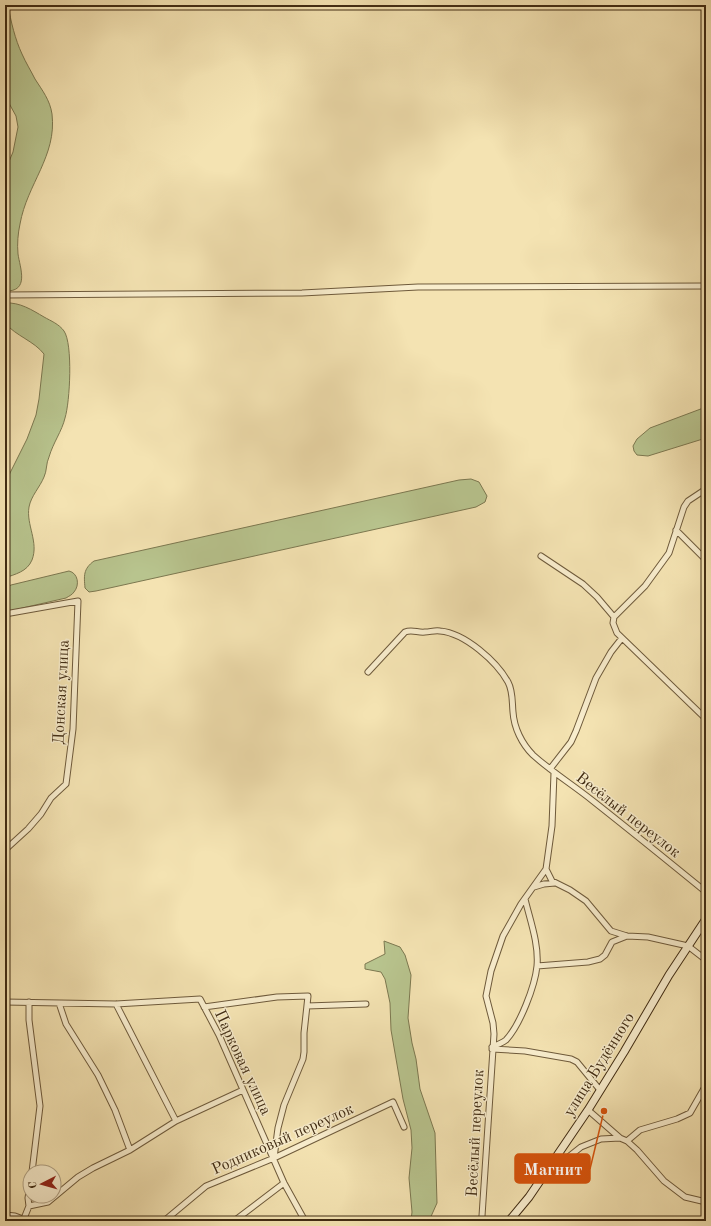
<svg xmlns="http://www.w3.org/2000/svg" width="711" height="1226" font-family="'Old Standard TT',serif">
  <style>
    .green { fill: #b8c48e; stroke: #7c7850 }
    .lines { fill: none; stroke-linecap: round; stroke-linejoin: round }
    .street-casing { stroke: #6e5a3b; stroke-width: 7 }
    .secondary-casing { stroke: #412c13; stroke-width: 9 }
    .street { stroke: #f8edcd; stroke-width: 5 }
    .secondary { stroke: #f8edcd; stroke-width: 7 }
    .labels { text-anchor: middle; stroke-width: 3; stroke-linejoin: round; paint-order: stroke }
    .street-label { font-size: 16px; fill: #412c13; stroke: #f8edcd }
    .leader { fill: none; stroke: #d7540d; stroke-width: 1.5 }
    .callout-dot { fill: #d7540d; stroke: #f8edcd; stroke-width: 1.5 }
    .callout { fill: #d7540d; stroke: #d7540d; stroke-width: 1.5 }
    .callout-label { font-size: 17px; text-anchor: middle; font-weight: bold; fill: #fff }
  </style>
  <rect width="100%" height="100%" fill="#f4e3b2"/>
  <filter id="stains"><feTurbulence type="fractalNoise" baseFrequency=".005" numOctaves="4"/><feColorMatrix values="0 0 0 0 .2 0 0 0 0 .09 0 0 0 0 .02 0 0 0 .5 -.17"/></filter>
  <radialGradient id="worn" r=".72"><stop offset=".6" stop-color="#630" stop-opacity="0"/><stop offset="1" stop-color="#630" stop-opacity=".3"/></radialGradient>
  <path class="green" d="M 5,5 L 8,5 C 11,22 15,39 22,54 C 26,63 31,71 35,79 C 42,90 50,100 52,114 C 57,156 27,184 20,224 C 18,233 17,244 18,254 C 20,268 30,292 5,291 L 5,171 L 13,152 L 18,127 L 16,116 L 5,96 Z
    M 5,303 C 20,302 32,310 44,317 C 51,321 59,324 64,331 C 73,344 70,402 65,418 C 62,431 53,443 49,457 C 46,463 47,471 44,477 C 40,487 31,496 29,507 C 26,525 39,542 32,560 C 27,572 15,574 5,578 L 5,483 L 27,439 L 36,415 L 39,399 L 44,354 C 34,341 16,336 5,323 Z
    M 706,407 L 706,438 L 648,456 L 637,455 L 634,451 L 633,446 L 637,439 L 650,428 Z
    M 471,479 L 479,482 L 487,496 L 485,502 L 476,507 L 96,591 L 89,592 L 85,588 C 84,576 83,569 94,561 L 459,480 Z
    M 69,571 C 78,573 80,585 74,592 C 72,595 69,596 66,598 L 5,612 L 5,589 L 11,585 Z
    M 384,941 L 400,947 L 405,955 L 411,975 L 408,1018 L 412,1043 L 416,1059 L 420,1089 L 435,1133 L 437,1203 L 429,1221 L 411,1221 L 412,1212 L 409,1178 L 412,1148 L 411,1130 L 403,1099 L 391,1030 L 390,1003 L 385,979 L 381,972 L 365,969 L 365,964 L 385,954 Z"/>
  <g class="lines">
    <defs>
      <path id="street" d="M 5,295 L 302,293 L 418,287 L 706,286
        M 676,530 L 706,560
        M 541,556 L 583,584 L 597,597 L 614,617 L 613,623 L 617,633 L 706,719
        M 5,614 L 78,601 L 73,729 L 66,784 L 51,798 L 41,814 L 28,829 L 5,850
        M 614,617 L 645,586 L 669,553 L 684,507 L 688,501 L 706,489
        M 368,672 L 405,632 C 412,629 418,633 425,632 C 430,632 435,630 440,631 C 465,633 497,662 508,682 C 513,691 512,702 513,712 C 514,728 522,744 533,755 C 552,772 573,785 593,801 C 631,831 668,861 706,892
        M 550,769 L 571,742 L 576,731 L 596,678 L 611,652 L 622,638
        M 546,869 L 552,881 L 570,890 L 586,901 L 611,931 L 627,936 L 648,937 L 688,946 L 706,960
        M 534,887 L 544,884 L 555,883
        M 537,966 L 588,962 L 600,959 L 605,955 L 612,942 L 627,936
        M 5,1002 L 116,1004 L 200,999 L 219,1035 L 284,1183 L 305,1221
        M 29,1002 L 29,1020 L 40,1106 L 32,1172
        M 59,1003 L 66,1024 L 98,1075 L 115,1110 L 130,1150
        M 116,1004 L 176,1121
        M 307,1006 L 366,1004
        M 204,1007 L 277,997 L 308,996 L 304,1033 L 304,1052 L 303,1059 L 284,1105 L 278,1128 L 274,1158
        M 492,1047 C 497,1045 502,1043 506,1040 C 520,1025 535,986 537,966 C 539,944 530,920 525,899
        M 492,1049 L 525,1051 L 571,1059 L 577,1062 L 600,1090
        M 588,1110 L 620,1138 L 627,1141 L 637,1150 L 664,1181 L 685,1197 L 706,1202
        M 627,1141 L 640,1130 L 677,1119 L 690,1113 L 706,1085
        M 548,1173 L 581,1147 L 601,1139 L 620,1138
        M 29,1206 L 48,1202 L 78,1177 L 93,1168 L 130,1150 L 176,1121 L 243,1090
        M 5,1215 L 15,1216 L 23,1219
        M 23,1221 L 29,1206 L 28,1198 L 30,1185
        M 164,1221 L 206,1186 L 274,1158 L 393,1102 L 404,1127
        M 234,1221 L 284,1183
        M 480,1221 L 482,1216 L 494,1034 L 493,1023 L 486,996 L 491,971 L 503,936 L 521,904 L 546,869 L 552,826 L 554,773"/>
      <path id="secondary" d="M 509,1221 L 529,1197 L 588,1110 L 624,1052 L 669,975 L 706,919"/>
    </defs>
    <use href="#street" class="street-casing"/>
    <use href="#secondary" class="secondary-casing"/>
    <use href="#street" class="street"/>
    <use href="#secondary" class="secondary"/>
  </g>
  <g class="labels">
    <g class="street-label">
      <text transform="translate(60 692) rotate(-87)" y="6">Донская улица</text>
      <text transform="translate(629 814) rotate(38)" y="6">Весёлый переулок</text>
      <text transform="translate(244 1062) rotate(65)" y="6">Парковая улица</text>
      <text transform="translate(598 1064) rotate(-58)" y="6">улица Будённого</text>
      <text transform="translate(474 1133) rotate(-87)" y="6">Весёлый переулок</text>
      <text transform="translate(282 1138) rotate(-24)" y="6">Родниковый переулок</text>
    </g>
  </g>
  <path class="leader" d="M604 1111L590 1169"/>
  <circle class="callout-dot" cx="604" cy="1111" r="4"/>
  <rect class="callout" x="515" y="1154" width="75" height="29" rx="4"/>
  <g class="callout-label">
    <text x="553" y="1175">Магнит</text>
  </g>
  <rect width="711" height="1226" fill="none" stroke="#f4e3b2" stroke-width="20"/>
  <rect x="6" y="6" width="699" height="1214" fill="none" stroke="#412c13" stroke-width="2"/>
  <rect x="10" y="10" width="691" height="1206" fill="none" stroke="#412c13"/>
  <g transform="translate(42 1184) rotate(264)"><circle r="19" fill="#f8edcd" stroke="#afa083"/>
  <path d="M0-3L7 15L0 10L-7 15Z" fill="#8f2418"/>
  <text y="-6" font-size="11" font-weight="bold" text-anchor="middle" fill="#412c13">С</text>
  </g>
  <rect width="100%" height="100%" filter="url(#stains)"/>
  <rect width="100%" height="100%" fill="url(#worn)"/>
</svg>
